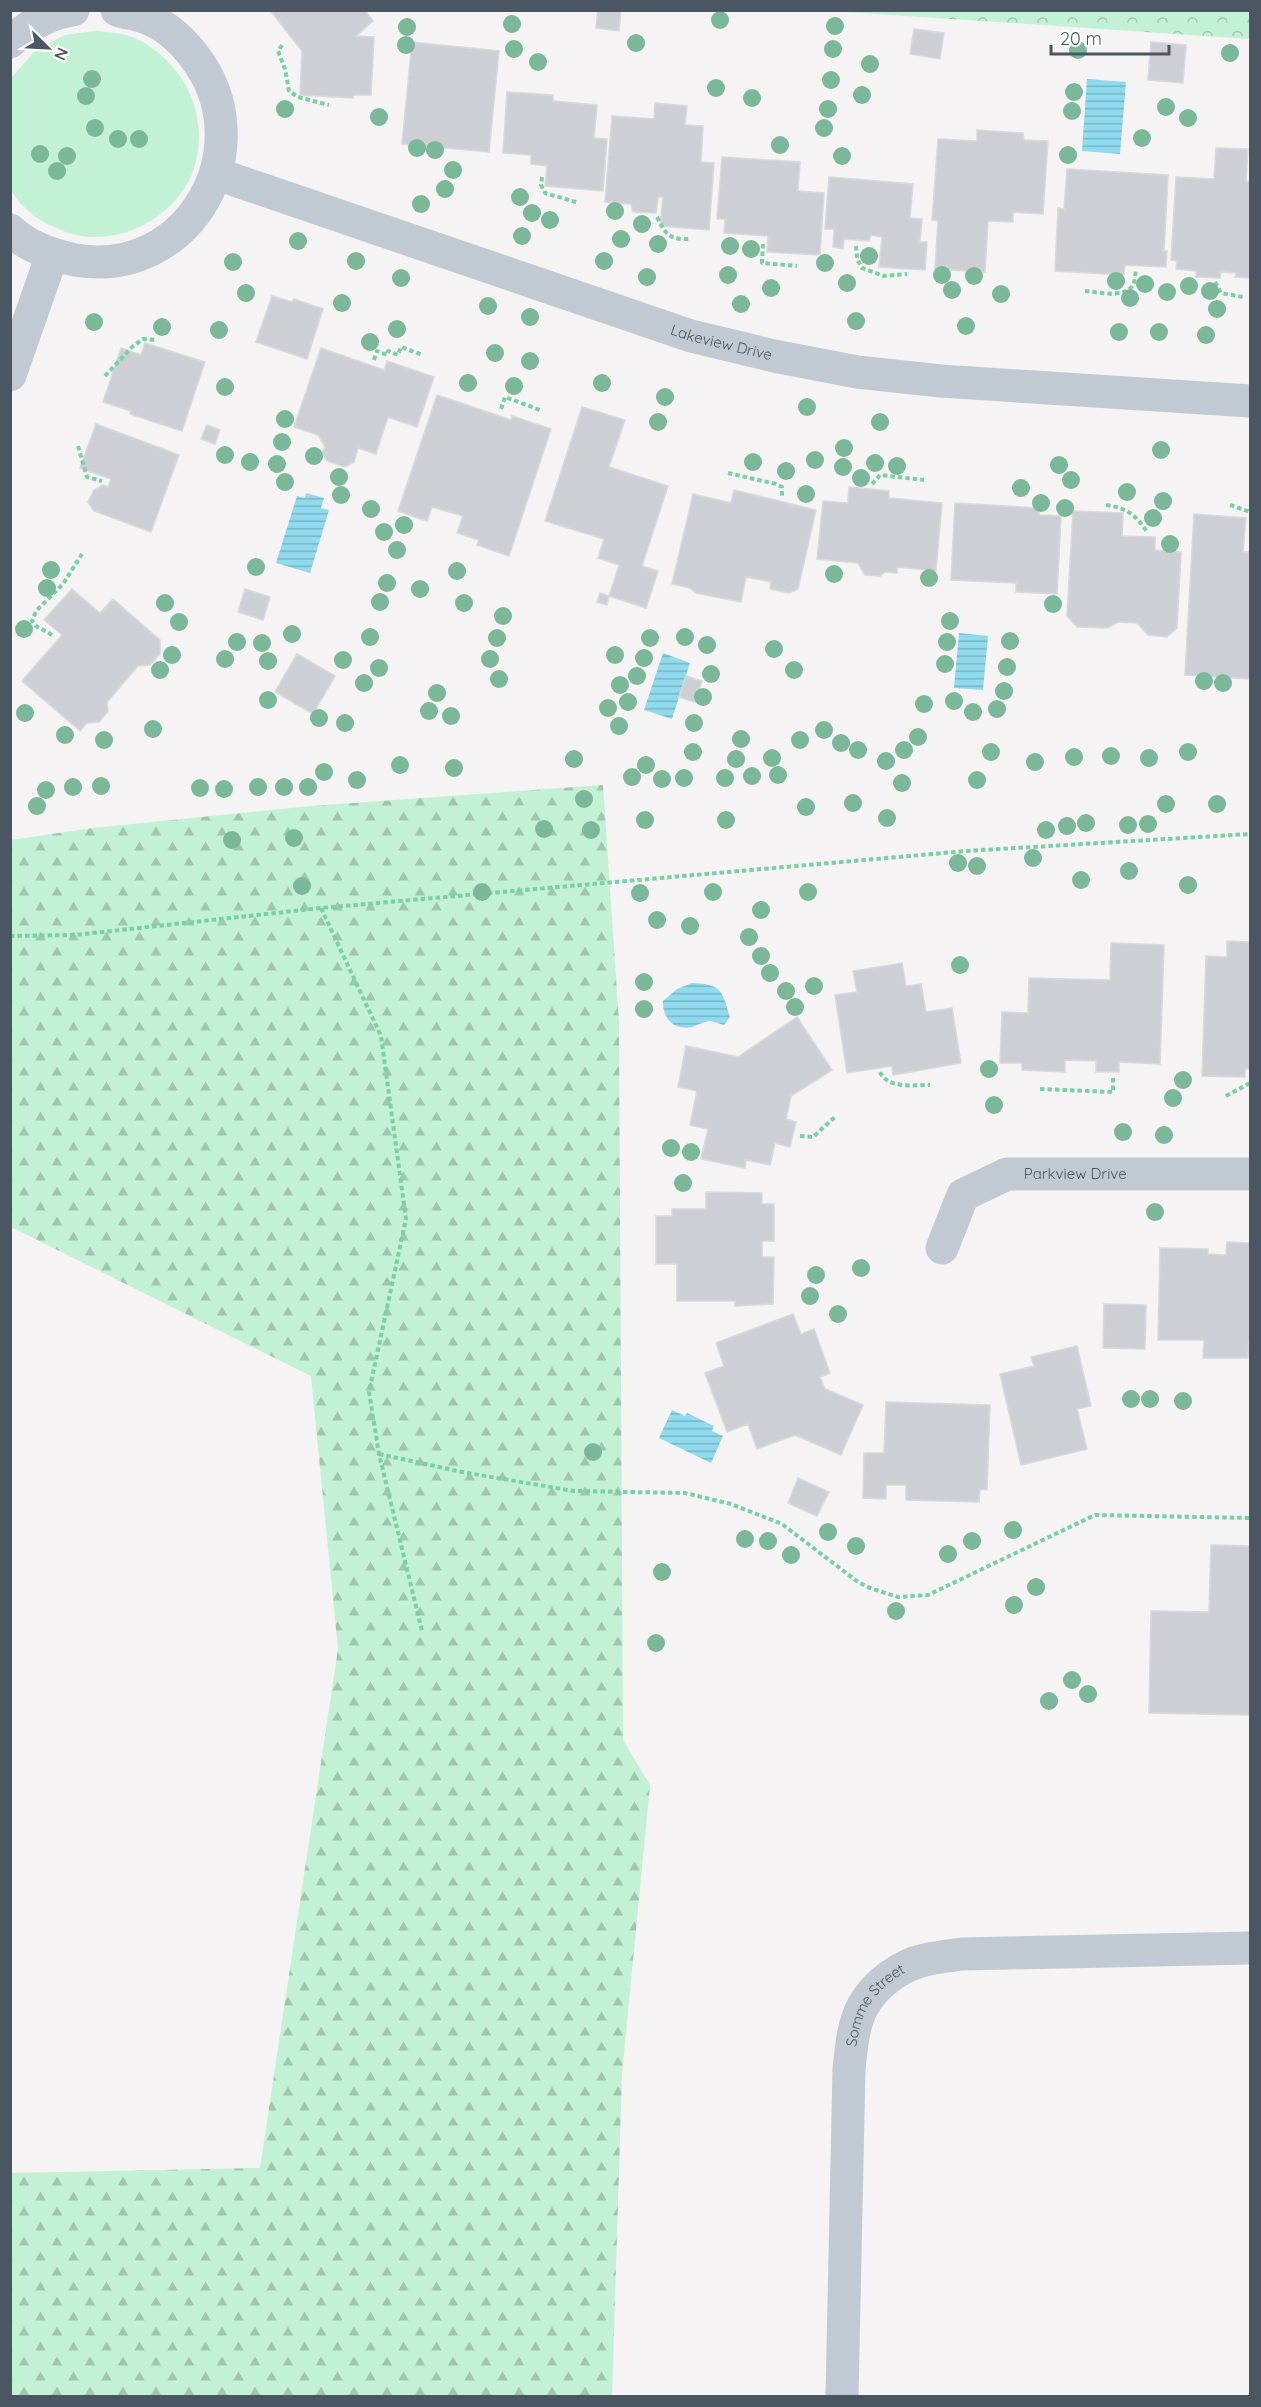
<svg xmlns="http://www.w3.org/2000/svg" width="1261" height="2407" font-family="Quicksand,sans-serif">
  <style>
    .grass { fill: #c3f1d5 }
    .forest { fill: url(#forest-firs) }
    .park { fill: url(#park-crowns) }
    .water { fill: url(#water-rules) }
    .building { fill: #cdcfd5; stroke: #d7d9de; stroke-width: 1.5 }
    .lines { fill: none; stroke-linecap: round; stroke-linejoin: round }
    .path { stroke: #7ad0a6; stroke-width: 4; stroke-dasharray: 4.5 3; stroke-linecap: butt }
    .minor { stroke: #c1cad2; stroke-width: 33 }
    .tertiary { stroke: #c1cad2; stroke-width: 33 }
    .tree { fill: #7bb799 }
    .labels { text-anchor: middle; stroke-width: 4.5; stroke-linejoin: round; paint-order: stroke }
    .street-label { font-size: 15px; fill: #4a5661; stroke: #fff }
  </style>
  <defs>
    <pattern id="forest-firs" width="22" height="20" patternUnits="userSpaceOnUse" patternTransform="scale(1.5)"><rect width="22" height="20" fill="#c3f1d5"/><path d="M5 1l3.5 6h-7zM16 11l3.5 6h-7z" fill="#a0c6b0"/></pattern>
    <pattern id="park-crowns" width="20" height="18" patternUnits="userSpaceOnUse" patternTransform="scale(1.5)"><rect width="20" height="18" fill="#c3f1d5"/><path d="M2 6a3 3 0 1 1 6 0M12 15a3 3 0 1 1 6 0" fill="none" stroke="#a0c6b0"/></pattern>
    <pattern id="water-rules" width="6" height="5" patternUnits="userSpaceOnUse" patternTransform="scale(1.5)"><rect width="6" height="5" fill="#90daee"/><path d="M0 2.5h6" fill="none" stroke="#78b4c4"/></pattern>
  </defs>
  <rect width="100%" height="100%" fill="#f5f3f3"/>
  <path class="grass" d="M 97,31 C 108,32 119,33 129,36 C 145,41 159,52 170,64 C 197,92 207,136 192,174 C 172,222 111,250 63,231 C 42,223 23,211 11,190 L 11,78 L 36,50 L 65,35 Z"/>
  <path class="forest" d="M 603,785 L 619,1022 L 623,1740 L 650,1785 L 622,2074 L 612,2396 L 11,2396 L 11,2173 L 260,2168 L 338,1649 L 311,1376 L 11,1227 L 11,840 L 93,828 L 311,806 Z"/>
  <path class="park" d="M 832,11 L 1250,11 L 1250,39 Z"/>
  <path class="water" d="M 1087,79 L 1126,82 L 1120,154 L 1082,151 Z
    M 306,493 L 324,498 L 321,508 L 329,510 L 310,573 L 276,563 L 297,496 L 305,498 Z
    M 959,633 L 988,636 L 983,690 L 954,688 Z
    M 663,653 L 690,663 L 672,719 L 644,710 Z
    M 692,983 C 723,984 722,992 730,1017 L 724,1025 C 720,1024 715,1022 711,1021 C 705,1021 698,1025 692,1027 C 674,1031 662,1018 663,1001 L 677,989 Z
    M 672,1410 L 685,1416 L 687,1413 L 714,1426 L 712,1431 L 723,1436 L 711,1463 L 659,1438 Z"/>
  <path class="building" d="M 270,10 L 365,10 L 373,21 L 356,36 L 374,37 L 371,95 L 353,95 L 353,98 L 300,95 L 302,51 Z
    M 598,10 L 621,10 L 619,31 L 596,28 Z
    M 914,29 L 944,33 L 940,59 L 910,54 Z
    M 412,42 L 499,51 L 489,152 L 402,144 Z
    M 1151,42 L 1186,45 L 1183,83 L 1148,80 Z
    M 507,92 L 553,95 L 553,101 L 597,105 L 594,138 L 607,139 L 603,191 L 545,186 L 547,166 L 531,164 L 531,155 L 503,153 Z
    M 655,103 L 687,106 L 685,125 L 703,126 L 701,162 L 714,163 L 709,230 L 660,226 L 663,197 L 658,197 L 656,213 L 633,212 L 631,204 L 605,202 L 612,116 L 654,119 Z
    M 977,130 L 1023,133 L 1024,140 L 1048,141 L 1043,214 L 1013,212 L 1013,222 L 988,221 L 985,272 L 935,269 L 938,221 L 932,220 L 938,139 L 977,141 Z
    M 1216,148 L 1248,149 L 1246,181 L 1250,182 L 1250,278 L 1235,277 L 1236,273 L 1221,272 L 1220,278 L 1196,277 L 1196,271 L 1176,269 L 1177,261 L 1171,260 L 1176,177 L 1214,179 Z
    M 722,157 L 800,162 L 798,191 L 824,193 L 820,255 L 767,252 L 768,236 L 724,233 L 725,219 L 717,219 Z
    M 1067,169 L 1168,175 L 1164,251 L 1167,251 L 1166,267 L 1125,265 L 1124,275 L 1055,271 L 1058,208 L 1064,209 Z
    M 829,177 L 913,184 L 910,218 L 922,219 L 920,242 L 927,242 L 925,270 L 879,267 L 882,237 L 871,235 L 869,241 L 844,239 L 843,249 L 833,247 L 834,229 L 825,229 Z
    M 272,296 L 292,302 L 294,299 L 323,309 L 307,359 L 256,342 Z
    M 145,343 L 205,362 L 182,431 L 130,414 L 131,411 L 103,402 L 121,348 L 141,355 Z
    M 321,348 L 384,370 L 387,361 L 434,377 L 417,427 L 388,417 L 376,454 L 358,448 L 354,462 L 345,467 L 327,461 L 322,452 L 325,447 L 318,435 L 294,427 Z
    M 437,395 L 511,420 L 512,416 L 551,429 L 509,556 L 477,545 L 479,540 L 457,533 L 463,516 L 432,507 L 427,521 L 398,511 Z
    M 582,407 L 625,420 L 609,467 L 668,486 L 642,566 L 658,571 L 646,608 L 609,596 L 619,565 L 598,558 L 604,539 L 545,521 Z
    M 96,424 L 179,455 L 151,532 L 94,511 L 88,502 L 94,490 L 103,485 L 108,487 L 111,479 L 80,468 Z
    M 207,425 L 220,430 L 215,444 L 201,439 Z
    M 849,487 L 889,491 L 889,498 L 942,503 L 936,571 L 897,567 L 897,573 L 885,572 L 880,576 L 865,575 L 858,563 L 817,559 L 823,501 L 848,503 Z
    M 734,490 L 816,510 L 798,589 L 789,593 L 770,589 L 771,582 L 746,577 L 741,602 L 696,593 L 690,588 L 672,584 L 693,494 L 731,503 Z
    M 955,503 L 1039,508 L 1039,515 L 1061,516 L 1057,594 L 1016,592 L 1016,583 L 951,580 Z
    M 1073,511 L 1123,513 L 1122,536 L 1155,537 L 1155,550 L 1181,552 L 1177,628 L 1167,637 L 1148,635 L 1137,623 L 1118,622 L 1108,628 L 1077,627 L 1067,616 Z
    M 1194,514 L 1246,518 L 1243,552 L 1250,552 L 1250,679 L 1185,675 Z
    M 72,589 L 100,613 L 113,599 L 160,640 L 160,654 L 150,665 L 138,666 L 107,702 L 108,711 L 99,722 L 87,723 L 80,731 L 22,681 L 62,635 L 44,620 Z
    M 245,589 L 270,597 L 263,620 L 238,612 Z
    M 600,593 L 609,596 L 607,605 L 597,602 Z
    M 297,654 L 335,676 L 313,714 L 275,692 Z
    M 686,676 L 702,681 L 695,702 L 679,697 Z
    M 1227,941 L 1250,942 L 1250,1069 L 1245,1069 L 1245,1077 L 1202,1076 L 1206,956 L 1227,957 Z
    M 1111,943 L 1164,945 L 1160,1064 L 1119,1062 L 1119,1072 L 1096,1072 L 1096,1061 L 1065,1060 L 1065,1072 L 1022,1070 L 1022,1063 L 1000,1063 L 1002,1012 L 1028,1013 L 1029,978 L 1110,980 Z
    M 902,963 L 906,986 L 921,984 L 926,1012 L 952,1008 L 961,1063 L 893,1075 L 892,1066 L 847,1073 L 835,995 L 857,992 L 853,971 Z
    M 797,1017 L 832,1070 L 791,1096 L 786,1119 L 796,1122 L 790,1147 L 775,1143 L 770,1165 L 746,1160 L 745,1168 L 701,1159 L 708,1129 L 690,1125 L 697,1091 L 678,1087 L 686,1046 L 738,1057 Z
    M 706,1192 L 762,1193 L 762,1204 L 774,1204 L 774,1241 L 762,1241 L 762,1257 L 774,1257 L 773,1304 L 735,1306 L 735,1301 L 677,1301 L 677,1264 L 656,1264 L 656,1216 L 672,1216 L 672,1209 L 706,1209 Z
    M 1227,1242 L 1250,1243 L 1250,1340 L 1249,1340 L 1248,1358 L 1203,1358 L 1204,1340 L 1158,1340 L 1160,1248 L 1208,1249 L 1208,1254 L 1226,1255 Z
    M 1104,1304 L 1146,1305 L 1145,1349 L 1103,1348 Z
    M 793,1314 L 801,1334 L 814,1329 L 830,1373 L 820,1377 L 825,1389 L 863,1405 L 841,1455 L 795,1435 L 757,1449 L 748,1424 L 727,1432 L 705,1373 L 724,1366 L 716,1343 Z
    M 1077,1346 L 1091,1406 L 1077,1409 L 1087,1449 L 1021,1465 L 1000,1374 L 1034,1366 L 1031,1357 Z
    M 886,1402 L 990,1405 L 987,1490 L 980,1489 L 979,1502 L 906,1500 L 906,1485 L 886,1485 L 886,1499 L 863,1498 L 864,1453 L 884,1453 Z
    M 798,1478 L 829,1492 L 817,1516 L 788,1503 Z
    M 1211,1545 L 1250,1546 L 1250,1715 L 1149,1713 L 1151,1611 L 1209,1612 Z"/>
  <g class="lines">
    <path class="path" d="M 282,45 L 278,51 L 285,69 L 289,91 L 298,97 L 329,105
      M 542,177 L 541,185 L 545,193 L 579,203
      M 657,217 C 666,235 669,240 691,239
      M 763,244 L 762,263 L 797,266
      M 856,246 L 857,259 L 862,268 L 884,276 L 907,274
      M 1215,282 L 1221,293 L 1243,297
      M 1085,291 C 1098,292 1125,299 1133,285 C 1135,282 1135,275 1136,271
      M 374,360 L 377,351 L 387,355 L 388,351 L 398,355 L 401,347 L 423,355
      M 105,376 L 132,347 L 143,339 L 157,340
      M 501,409 L 505,397 L 540,410
      M 78,446 L 87,477 L 102,481
      M 728,473 L 776,484 L 782,487 L 782,498
      M 872,484 L 880,475 L 924,480
      M 1106,505 C 1127,508 1136,515 1147,532
      M 1230,505 L 1250,512
      M 52,635 L 36,626 L 32,621 L 36,611 L 63,584 L 82,554
      M 321,908 L 381,1036 L 406,1219 L 369,1392 L 379,1454 L 422,1631
      M 10,936 L 75,935 L 321,908 L 966,851 L 1250,834
      M 880,1072 C 887,1089 914,1085 930,1085
      M 1040,1089 L 1113,1092 L 1113,1076
      M 1226,1096 L 1250,1083
      M 800,1136 L 813,1137 L 836,1116
      M 379,1454 L 462,1472 L 574,1491 L 685,1493 L 731,1504 L 782,1524 L 858,1582 L 870,1588 L 898,1597 L 928,1595 L 1095,1515 L 1250,1518"/>
    <g class="minor">
      <path d="M 10,375 L 52,255"/>
      <path id="s1" d="M 942,1248 L 963,1195 L 1007,1174 L 1250,1174"/>
      <path id="s2" d="M 842,2396 L 849,2069 C 851,2049 853,2024 863,2006 C 875,1984 901,1965 925,1960 C 937,1957 949,1956 962,1954 L 1250,1948"/>
    </g>
    <g class="tertiary">
      <path d="M 10,42 C 27,27 50,13 73,10"/>
      <path id="s3" d="M 217,174 L 691,336 L 774,356 L 857,372 L 941,381 L 1250,401"/>
      <path d="M 10,230 C 27,247 52,255 75,260 C 190,280 264,146 194,56 C 181,39 164,24 144,17 C 135,14 126,13 117,10"/>
    </g>
  </g>
  <g class="tree">
    <circle cx="720" cy="20" r="9"/>
    <circle cx="512" cy="24" r="9"/>
    <circle cx="835" cy="26" r="9"/>
    <circle cx="407" cy="27" r="9"/>
    <circle cx="636" cy="43" r="9"/>
    <circle cx="406" cy="45" r="9"/>
    <circle cx="514" cy="49" r="9"/>
    <circle cx="833" cy="49" r="9"/>
    <circle cx="1078" cy="50" r="9"/>
    <circle cx="1230" cy="53" r="9"/>
    <circle cx="538" cy="62" r="9"/>
    <circle cx="870" cy="64" r="9"/>
    <circle cx="92" cy="79" r="9"/>
    <circle cx="831" cy="80" r="9"/>
    <circle cx="716" cy="88" r="9"/>
    <circle cx="1074" cy="92" r="9"/>
    <circle cx="862" cy="95" r="9"/>
    <circle cx="86" cy="96" r="9"/>
    <circle cx="752" cy="98" r="9"/>
    <circle cx="1166" cy="107" r="9"/>
    <circle cx="285" cy="109" r="9"/>
    <circle cx="828" cy="109" r="9"/>
    <circle cx="1072" cy="111" r="9"/>
    <circle cx="379" cy="117" r="9"/>
    <circle cx="1188" cy="118" r="9"/>
    <circle cx="95" cy="128" r="9"/>
    <circle cx="824" cy="128" r="9"/>
    <circle cx="1142" cy="138" r="9"/>
    <circle cx="118" cy="139" r="9"/>
    <circle cx="139" cy="139" r="9"/>
    <circle cx="780" cy="145" r="9"/>
    <circle cx="417" cy="148" r="9"/>
    <circle cx="435" cy="150" r="9"/>
    <circle cx="40" cy="154" r="9"/>
    <circle cx="1068" cy="155" r="9"/>
    <circle cx="67" cy="156" r="9"/>
    <circle cx="842" cy="156" r="9"/>
    <circle cx="453" cy="170" r="9"/>
    <circle cx="57" cy="171" r="9"/>
    <circle cx="445" cy="189" r="9"/>
    <circle cx="520" cy="197" r="9"/>
    <circle cx="421" cy="204" r="9"/>
    <circle cx="615" cy="211" r="9"/>
    <circle cx="532" cy="213" r="9"/>
    <circle cx="550" cy="220" r="9"/>
    <circle cx="642" cy="224" r="9"/>
    <circle cx="522" cy="236" r="9"/>
    <circle cx="621" cy="239" r="9"/>
    <circle cx="298" cy="241" r="9"/>
    <circle cx="658" cy="244" r="9"/>
    <circle cx="730" cy="246" r="9"/>
    <circle cx="751" cy="249" r="9"/>
    <circle cx="869" cy="256" r="9"/>
    <circle cx="356" cy="261" r="9"/>
    <circle cx="604" cy="261" r="9"/>
    <circle cx="233" cy="262" r="9"/>
    <circle cx="825" cy="263" r="9"/>
    <circle cx="728" cy="275" r="9"/>
    <circle cx="942" cy="275" r="9"/>
    <circle cx="974" cy="276" r="9"/>
    <circle cx="647" cy="277" r="9"/>
    <circle cx="401" cy="278" r="9"/>
    <circle cx="1116" cy="281" r="9"/>
    <circle cx="847" cy="283" r="9"/>
    <circle cx="1145" cy="284" r="9"/>
    <circle cx="1189" cy="286" r="9"/>
    <circle cx="771" cy="288" r="9"/>
    <circle cx="952" cy="290" r="9"/>
    <circle cx="1210" cy="291" r="9"/>
    <circle cx="1167" cy="292" r="9"/>
    <circle cx="246" cy="293" r="9"/>
    <circle cx="1001" cy="294" r="9"/>
    <circle cx="1130" cy="298" r="9"/>
    <circle cx="342" cy="303" r="9"/>
    <circle cx="741" cy="304" r="9"/>
    <circle cx="488" cy="306" r="9"/>
    <circle cx="1217" cy="309" r="9"/>
    <circle cx="530" cy="317" r="9"/>
    <circle cx="856" cy="321" r="9"/>
    <circle cx="94" cy="322" r="9"/>
    <circle cx="966" cy="326" r="9"/>
    <circle cx="162" cy="327" r="9"/>
    <circle cx="397" cy="329" r="9"/>
    <circle cx="219" cy="330" r="9"/>
    <circle cx="1119" cy="332" r="9"/>
    <circle cx="1159" cy="332" r="9"/>
    <circle cx="1206" cy="335" r="9"/>
    <circle cx="370" cy="342" r="9"/>
    <circle cx="495" cy="353" r="9"/>
    <circle cx="530" cy="361" r="9"/>
    <circle cx="468" cy="383" r="9"/>
    <circle cx="602" cy="383" r="9"/>
    <circle cx="514" cy="386" r="9"/>
    <circle cx="225" cy="387" r="9"/>
    <circle cx="665" cy="397" r="9"/>
    <circle cx="807" cy="407" r="9"/>
    <circle cx="285" cy="419" r="9"/>
    <circle cx="658" cy="422" r="9"/>
    <circle cx="880" cy="422" r="9"/>
    <circle cx="282" cy="442" r="9"/>
    <circle cx="844" cy="448" r="9"/>
    <circle cx="1161" cy="450" r="9"/>
    <circle cx="225" cy="455" r="9"/>
    <circle cx="314" cy="456" r="9"/>
    <circle cx="815" cy="460" r="9"/>
    <circle cx="250" cy="462" r="9"/>
    <circle cx="753" cy="462" r="9"/>
    <circle cx="875" cy="463" r="9"/>
    <circle cx="277" cy="464" r="9"/>
    <circle cx="1059" cy="465" r="9"/>
    <circle cx="897" cy="466" r="9"/>
    <circle cx="843" cy="467" r="9"/>
    <circle cx="786" cy="471" r="9"/>
    <circle cx="339" cy="477" r="9"/>
    <circle cx="861" cy="478" r="9"/>
    <circle cx="1071" cy="480" r="9"/>
    <circle cx="285" cy="482" r="9"/>
    <circle cx="1021" cy="488" r="9"/>
    <circle cx="1127" cy="492" r="9"/>
    <circle cx="806" cy="494" r="9"/>
    <circle cx="341" cy="495" r="9"/>
    <circle cx="1163" cy="501" r="9"/>
    <circle cx="1041" cy="503" r="9"/>
    <circle cx="1065" cy="508" r="9"/>
    <circle cx="371" cy="509" r="9"/>
    <circle cx="1153" cy="518" r="9"/>
    <circle cx="404" cy="525" r="9"/>
    <circle cx="384" cy="532" r="9"/>
    <circle cx="1170" cy="544" r="9"/>
    <circle cx="397" cy="550" r="9"/>
    <circle cx="256" cy="567" r="9"/>
    <circle cx="51" cy="570" r="9"/>
    <circle cx="457" cy="571" r="9"/>
    <circle cx="834" cy="574" r="9"/>
    <circle cx="929" cy="578" r="9"/>
    <circle cx="387" cy="583" r="9"/>
    <circle cx="47" cy="588" r="9"/>
    <circle cx="420" cy="589" r="9"/>
    <circle cx="380" cy="602" r="9"/>
    <circle cx="165" cy="603" r="9"/>
    <circle cx="464" cy="603" r="9"/>
    <circle cx="1053" cy="604" r="9"/>
    <circle cx="503" cy="616" r="9"/>
    <circle cx="950" cy="621" r="9"/>
    <circle cx="179" cy="622" r="9"/>
    <circle cx="24" cy="629" r="9"/>
    <circle cx="292" cy="634" r="9"/>
    <circle cx="370" cy="637" r="9"/>
    <circle cx="685" cy="637" r="9"/>
    <circle cx="497" cy="638" r="9"/>
    <circle cx="650" cy="638" r="9"/>
    <circle cx="1010" cy="641" r="9"/>
    <circle cx="237" cy="642" r="9"/>
    <circle cx="947" cy="642" r="9"/>
    <circle cx="262" cy="643" r="9"/>
    <circle cx="707" cy="645" r="9"/>
    <circle cx="774" cy="649" r="9"/>
    <circle cx="172" cy="655" r="9"/>
    <circle cx="615" cy="655" r="9"/>
    <circle cx="644" cy="658" r="9"/>
    <circle cx="225" cy="659" r="9"/>
    <circle cx="490" cy="659" r="9"/>
    <circle cx="343" cy="660" r="9"/>
    <circle cx="268" cy="661" r="9"/>
    <circle cx="945" cy="664" r="9"/>
    <circle cx="1007" cy="667" r="9"/>
    <circle cx="379" cy="668" r="9"/>
    <circle cx="160" cy="670" r="9"/>
    <circle cx="794" cy="670" r="9"/>
    <circle cx="711" cy="674" r="9"/>
    <circle cx="637" cy="676" r="9"/>
    <circle cx="499" cy="679" r="9"/>
    <circle cx="1204" cy="681" r="9"/>
    <circle cx="364" cy="683" r="9"/>
    <circle cx="1223" cy="683" r="9"/>
    <circle cx="620" cy="685" r="9"/>
    <circle cx="1004" cy="691" r="9"/>
    <circle cx="437" cy="693" r="9"/>
    <circle cx="703" cy="697" r="9"/>
    <circle cx="268" cy="700" r="9"/>
    <circle cx="954" cy="701" r="9"/>
    <circle cx="628" cy="702" r="9"/>
    <circle cx="924" cy="704" r="9"/>
    <circle cx="608" cy="708" r="9"/>
    <circle cx="997" cy="709" r="9"/>
    <circle cx="429" cy="711" r="9"/>
    <circle cx="973" cy="712" r="9"/>
    <circle cx="25" cy="713" r="9"/>
    <circle cx="451" cy="716" r="9"/>
    <circle cx="319" cy="718" r="9"/>
    <circle cx="345" cy="723" r="9"/>
    <circle cx="694" cy="723" r="9"/>
    <circle cx="619" cy="726" r="9"/>
    <circle cx="153" cy="729" r="9"/>
    <circle cx="824" cy="730" r="9"/>
    <circle cx="65" cy="735" r="9"/>
    <circle cx="918" cy="737" r="9"/>
    <circle cx="741" cy="739" r="9"/>
    <circle cx="104" cy="740" r="9"/>
    <circle cx="800" cy="740" r="9"/>
    <circle cx="841" cy="743" r="9"/>
    <circle cx="858" cy="750" r="9"/>
    <circle cx="904" cy="750" r="9"/>
    <circle cx="693" cy="752" r="9"/>
    <circle cx="991" cy="752" r="9"/>
    <circle cx="1188" cy="752" r="9"/>
    <circle cx="1111" cy="756" r="9"/>
    <circle cx="1074" cy="757" r="9"/>
    <circle cx="772" cy="758" r="9"/>
    <circle cx="1149" cy="758" r="9"/>
    <circle cx="574" cy="759" r="9"/>
    <circle cx="736" cy="759" r="9"/>
    <circle cx="886" cy="761" r="9"/>
    <circle cx="1035" cy="762" r="9"/>
    <circle cx="400" cy="765" r="9"/>
    <circle cx="646" cy="765" r="9"/>
    <circle cx="454" cy="768" r="9"/>
    <circle cx="324" cy="772" r="9"/>
    <circle cx="778" cy="775" r="9"/>
    <circle cx="752" cy="776" r="9"/>
    <circle cx="632" cy="777" r="9"/>
    <circle cx="684" cy="778" r="9"/>
    <circle cx="725" cy="778" r="9"/>
    <circle cx="662" cy="779" r="9"/>
    <circle cx="357" cy="780" r="9"/>
    <circle cx="977" cy="780" r="9"/>
    <circle cx="902" cy="783" r="9"/>
    <circle cx="101" cy="786" r="9"/>
    <circle cx="73" cy="787" r="9"/>
    <circle cx="258" cy="787" r="9"/>
    <circle cx="284" cy="787" r="9"/>
    <circle cx="308" cy="787" r="9"/>
    <circle cx="200" cy="788" r="9"/>
    <circle cx="224" cy="789" r="9"/>
    <circle cx="46" cy="790" r="9"/>
    <circle cx="584" cy="799" r="9"/>
    <circle cx="853" cy="803" r="9"/>
    <circle cx="1166" cy="804" r="9"/>
    <circle cx="1217" cy="804" r="9"/>
    <circle cx="37" cy="806" r="9"/>
    <circle cx="806" cy="807" r="9"/>
    <circle cx="887" cy="818" r="9"/>
    <circle cx="645" cy="820" r="9"/>
    <circle cx="726" cy="820" r="9"/>
    <circle cx="1086" cy="823" r="9"/>
    <circle cx="1148" cy="824" r="9"/>
    <circle cx="1128" cy="825" r="9"/>
    <circle cx="1067" cy="826" r="9"/>
    <circle cx="544" cy="829" r="9"/>
    <circle cx="591" cy="830" r="9"/>
    <circle cx="1046" cy="830" r="9"/>
    <circle cx="294" cy="838" r="9"/>
    <circle cx="232" cy="840" r="9"/>
    <circle cx="1033" cy="858" r="9"/>
    <circle cx="958" cy="863" r="9"/>
    <circle cx="977" cy="866" r="9"/>
    <circle cx="1129" cy="871" r="9"/>
    <circle cx="1081" cy="880" r="9"/>
    <circle cx="1188" cy="885" r="9"/>
    <circle cx="302" cy="886" r="9"/>
    <circle cx="482" cy="892" r="9"/>
    <circle cx="713" cy="892" r="9"/>
    <circle cx="808" cy="892" r="9"/>
    <circle cx="640" cy="893" r="9"/>
    <circle cx="761" cy="910" r="9"/>
    <circle cx="657" cy="920" r="9"/>
    <circle cx="690" cy="926" r="9"/>
    <circle cx="749" cy="937" r="9"/>
    <circle cx="761" cy="956" r="9"/>
    <circle cx="960" cy="965" r="9"/>
    <circle cx="770" cy="973" r="9"/>
    <circle cx="644" cy="982" r="9"/>
    <circle cx="814" cy="986" r="9"/>
    <circle cx="786" cy="991" r="9"/>
    <circle cx="795" cy="1007" r="9"/>
    <circle cx="644" cy="1009" r="9"/>
    <circle cx="989" cy="1069" r="9"/>
    <circle cx="1183" cy="1080" r="9"/>
    <circle cx="1173" cy="1098" r="9"/>
    <circle cx="994" cy="1105" r="9"/>
    <circle cx="1123" cy="1132" r="9"/>
    <circle cx="1164" cy="1135" r="9"/>
    <circle cx="671" cy="1148" r="9"/>
    <circle cx="691" cy="1152" r="9"/>
    <circle cx="683" cy="1183" r="9"/>
    <circle cx="1155" cy="1212" r="9"/>
    <circle cx="861" cy="1268" r="9"/>
    <circle cx="816" cy="1275" r="9"/>
    <circle cx="810" cy="1296" r="9"/>
    <circle cx="838" cy="1314" r="9"/>
    <circle cx="1131" cy="1399" r="9"/>
    <circle cx="1150" cy="1399" r="9"/>
    <circle cx="1183" cy="1401" r="9"/>
    <circle cx="593" cy="1452" r="9"/>
    <circle cx="1013" cy="1530" r="9"/>
    <circle cx="828" cy="1532" r="9"/>
    <circle cx="745" cy="1539" r="9"/>
    <circle cx="768" cy="1541" r="9"/>
    <circle cx="972" cy="1541" r="9"/>
    <circle cx="856" cy="1546" r="9"/>
    <circle cx="948" cy="1554" r="9"/>
    <circle cx="791" cy="1555" r="9"/>
    <circle cx="662" cy="1572" r="9"/>
    <circle cx="1036" cy="1587" r="9"/>
    <circle cx="1014" cy="1605" r="9"/>
    <circle cx="896" cy="1611" r="9"/>
    <circle cx="656" cy="1643" r="9"/>
    <circle cx="1072" cy="1680" r="9"/>
    <circle cx="1088" cy="1694" r="9"/>
    <circle cx="1049" cy="1701" r="9"/>
  </g>
  <g class="labels">
    <g class="street-label">
      <text dy="5" stroke="none"><textPath href="#s3" startOffset="532">Lakeview Drive</textPath></text>
      <text dy="5" stroke="none"><textPath href="#s1" startOffset="174">Parkview Drive</textPath></text>
      <text dy="5" stroke="none"><textPath href="#s2" startOffset="399">Somme Street</textPath></text>
    </g>
  </g>
  <rect width="1261" height="2407" fill="none" stroke="#4a5661" stroke-width="24"/>
  <g transform="translate(48 48) rotate(114)" stroke="#ffffff" stroke-width="4.5" paint-order="stroke">
  <path d="M0-4.5L10 22L0 15L-10 22Z" fill="#4a5661"/>
  <text y="-9" font-size="16" font-weight="bold" text-anchor="middle" fill="#4a5661">N</text>
  </g>
  <path d="M1051 45v9h118v-9" fill="none" stroke="#4a5661" stroke-width="3"/>
  <text x="1060" y="45" font-size="18" fill="#4a5661" stroke="#ffffff" stroke-width="4.5" paint-order="stroke">20 m</text>
</svg>
